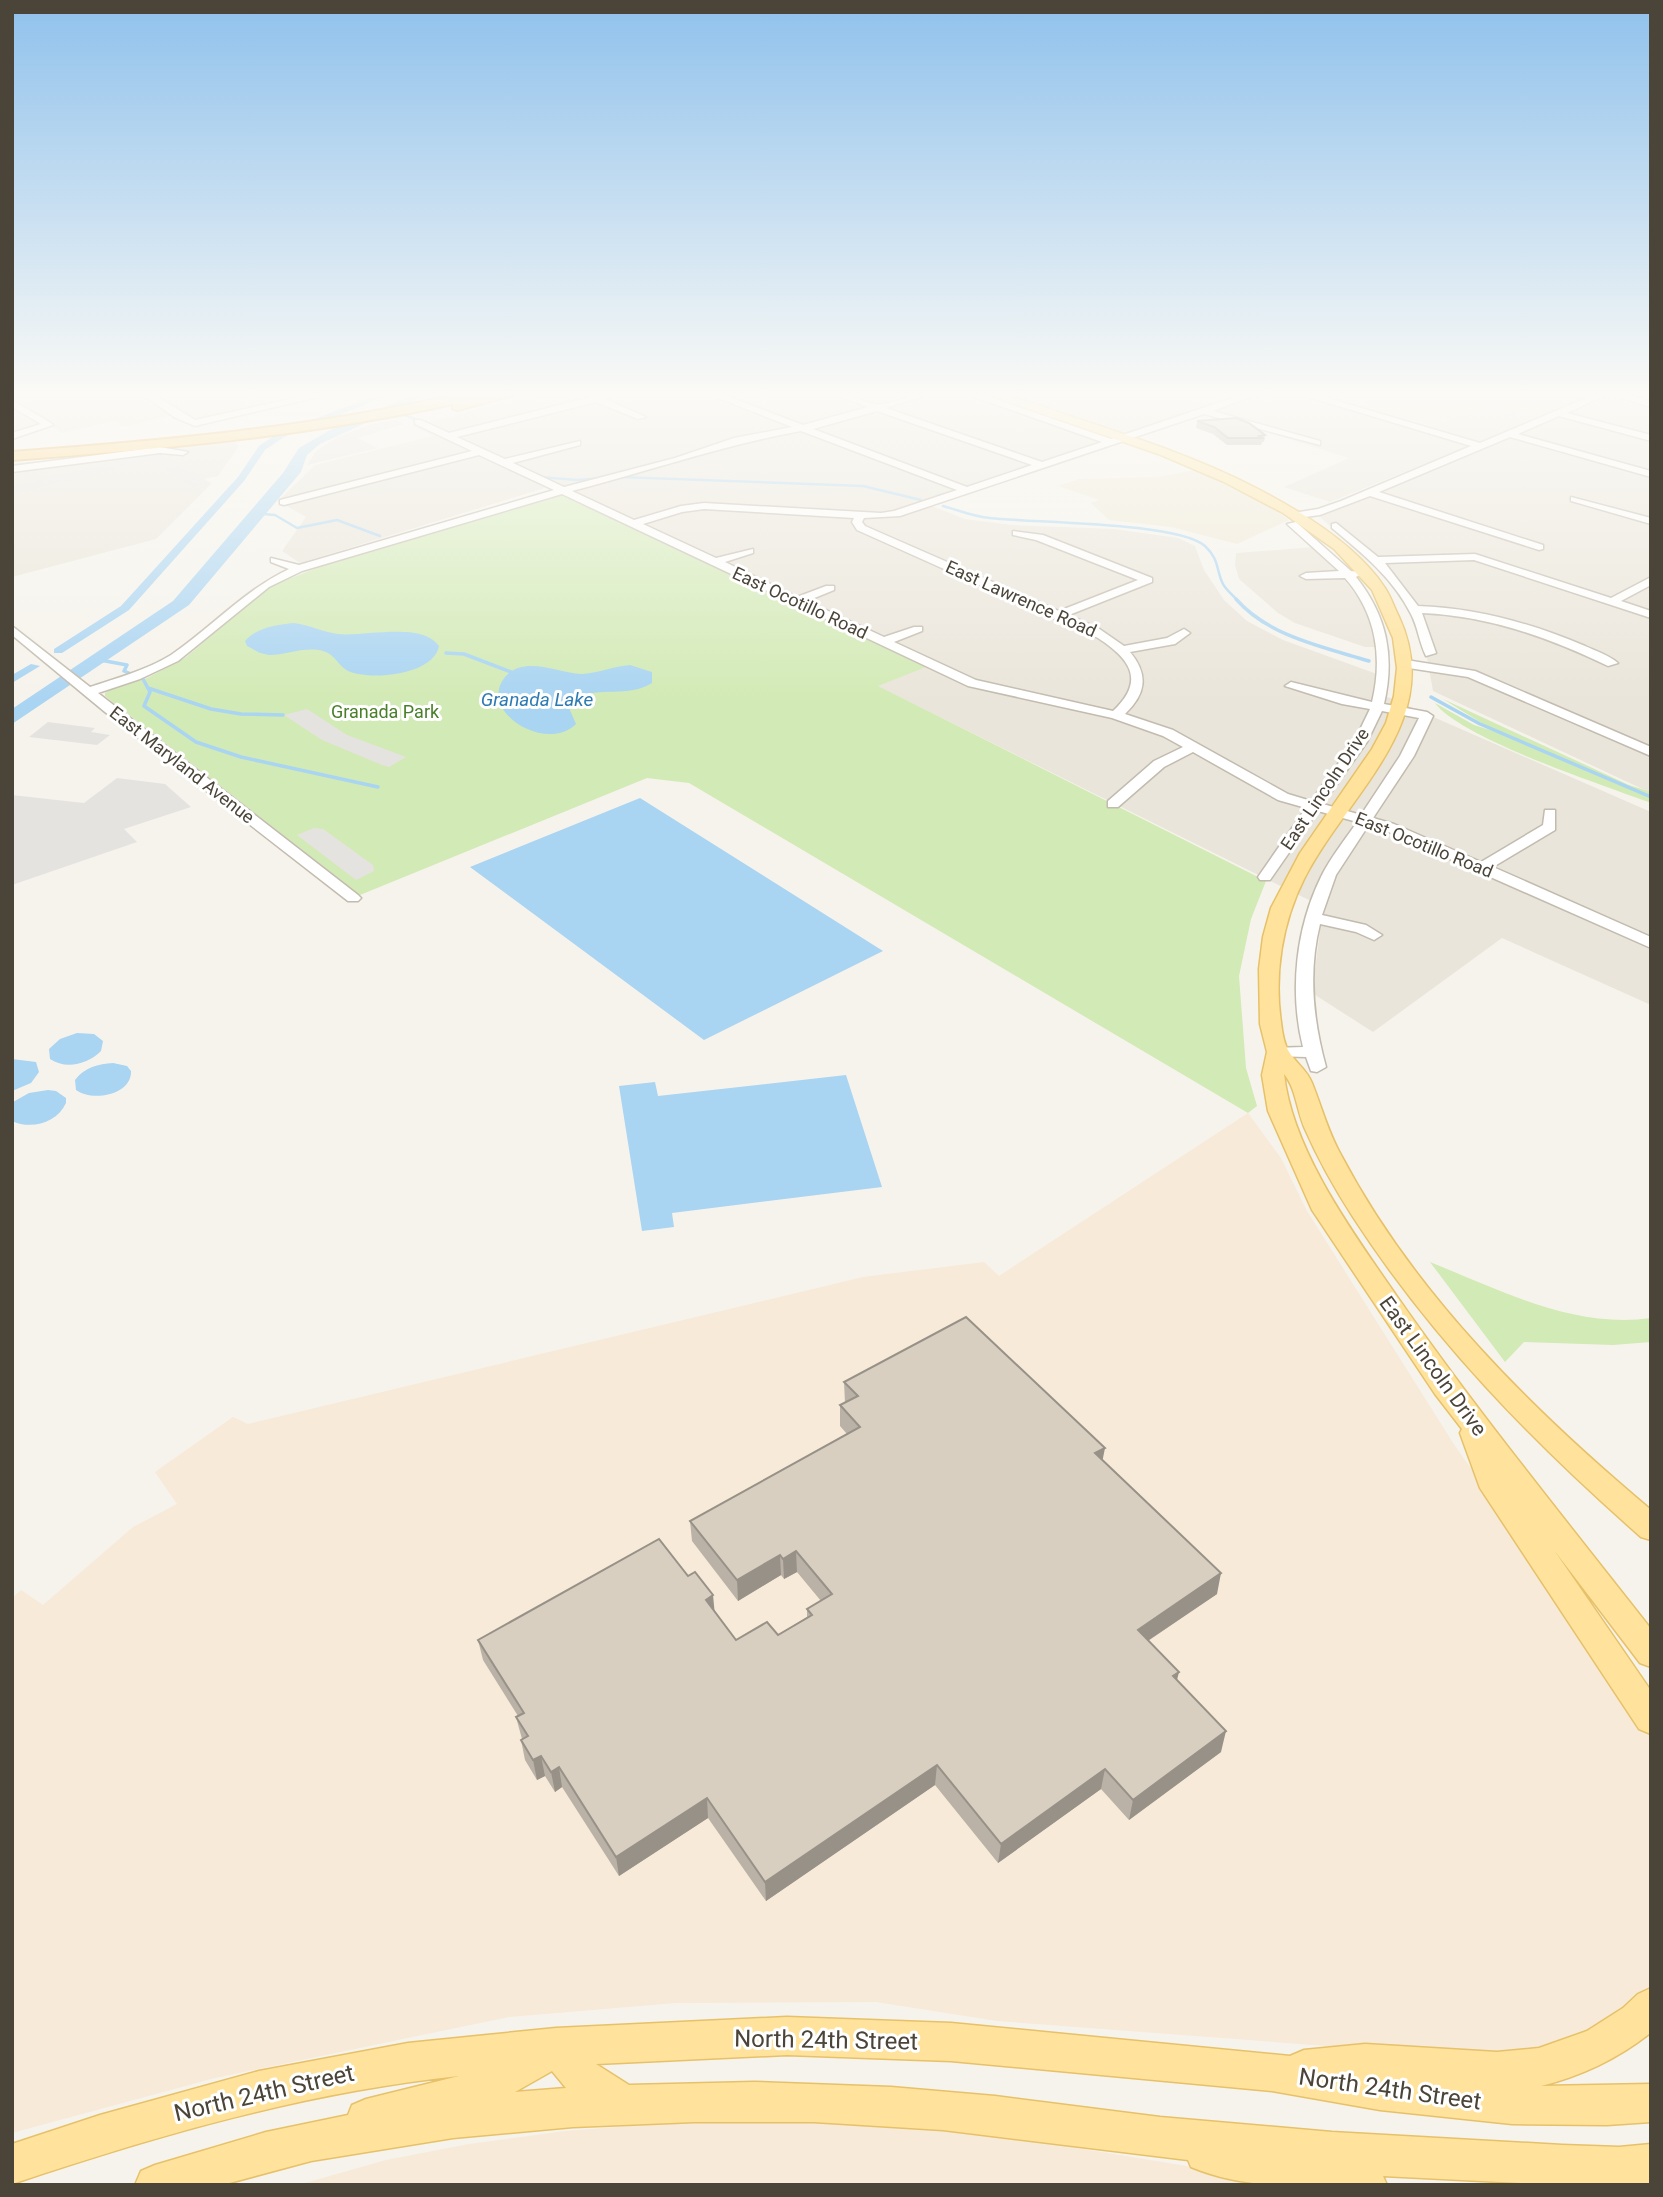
<svg xmlns="http://www.w3.org/2000/svg" width="1663" height="2197" font-family="Roboto,sans-serif">
  <style>
    .residential { fill: #eae5da }
    .commercial { fill: #f7ead8 }
    .education { fill: #efe8d6 }
    .green { fill: #d2eab5 }
    .parking { fill: #e5e3e0 }
    .water { fill: #a9d4f2 }
    .lines { fill: none; stroke-linecap: round; stroke-linejoin: round }
    .stream-far1 { stroke: #a9d4f2; stroke-width: 2.5 }
    .stream { stroke: #a9d4f2; stroke-width: 3.5 }
    .canal { fill: #a9d4f2; fill-rule: evenodd }
    .minor-casing { stroke: #c2bbae; stroke-width: 3 }
    .major-casing { stroke: #e6c16a; stroke-width: 3 }
    .highway-casing { stroke: #e0a43c; stroke-width: 4 }
    .minor { fill: #fff; fill-rule: evenodd }
    .major { fill: #ffe39c; fill-rule: evenodd }
    .highway { fill: #ffcf6e; fill-rule: evenodd }
    .wall { fill: #bab2a6 }
    .shaded-wall { fill: #979187 }
    .building { fill: #d8cfc1; stroke: #979187; stroke-width: 2 }
    .labels { text-anchor: middle; stroke-width: 6; stroke-linejoin: round; paint-order: stroke }
    .far-street-label { font-size: 18px; fill: #4b4439; stroke: #fff }
    .far-park-label { font-size: 18px; fill: #4a7f2a; stroke: #fff }
    .far-water-label { font-size: 19px; font-style: italic; fill: #2e7ab2; stroke: #fff }
    .street-label { font-size: 21px; fill: #4b4439; stroke: #fff }
    .near-street-label { font-size: 24px; fill: #4b4439; stroke: #fff }
  </style>
  <rect width="100%" height="100%" fill="#f6f3ec"/>
  <path class="residential" d="M 12,395 L 311,395 L 197,422 L 183,413 L 128,426 L 122,426 L 115,421 L 62,433 L 53,427 L 12,434 Z
    M 534,395 L 981,395 L 1111,439 L 919,501 L 965,519 L 1012,525 L 1114,529 L 1178,538 L 1195,546 L 1204,570 L 1224,600 L 1247,621 L 1283,640 L 1377,674 L 1374,691 L 1651,812 L 1651,1005 L 1502,938 L 1373,1032 L 1312,993 L 1323,907 L 877,686 L 925,666 L 545,488 L 300,563 L 282,551 L 306,517 L 278,501 L 315,465 L 433,436 L 413,426 Z
    M 1013,395 L 1312,395 L 1425,429 L 1493,404 L 1541,417 L 1330,502 L 1284,487 L 1349,458 L 1206,413 L 1139,437 Z
    M 1609,395 L 1651,395 L 1651,793 L 1433,691 L 1427,658 L 1408,610 L 1380,570 L 1320,517 Z
    M 234,441 L 239,446 L 218,476 L 204,479 L 212,483 L 156,539 L 12,577 L 12,463 L 62,460 Z
    M 1314,547 L 1325,555 L 1365,607 L 1378,647 L 1365,647 L 1295,623 L 1278,613 L 1239,579 L 1235,565 L 1236,553 Z"/>
  <path class="commercial" d="M 1248,1113 L 1281,1158 L 1307,1211 L 1455,1446 L 1533,1554 L 1651,1731 L 1651,1988 L 1603,2029 L 1545,2052 L 1486,2058 L 997,2021 L 876,2002 L 676,2003 L 509,2017 L 215,2078 L 12,2133 L 12,1598 L 21,1590 L 43,1605 L 133,1527 L 177,1504 L 155,1472 L 233,1417 L 248,1424 L 863,1277 L 984,1262 L 999,1276 Z
    M 695,2121 L 863,2123 L 992,2134 L 1303,2185 L 298,2185 L 386,2160 L 469,2144 L 565,2131 Z"/>
  <path class="education" d="M 1312,395 L 1594,395 L 1541,417 L 1493,404 L 1425,429 Z
    M 1195,470 L 1265,503 L 1289,520 L 1237,544 L 1171,527 L 1109,520 L 1091,503 L 1099,500 L 1058,486 L 1079,479 L 1157,477 Z"/>
  <path class="green" d="M 558,495 L 564,495 L 926,667 L 878,686 L 1266,881 L 1251,919 L 1239,976 L 1246,1068 L 1257,1106 L 1248,1113 L 689,783 L 647,778 L 360,895 L 105,696 L 105,693 L 110,690 L 147,678 L 185,658 L 270,586 L 343,558 Z
    M 1443,699 L 1629,785 L 1651,792 L 1651,803 C 1603,785 1462,739 1435,703 L 1474,725 L 1496,732 Z
    M 1430,1262 C 1500,1290 1574,1329 1651,1318 L 1651,1342 L 1613,1345 L 1524,1342 L 1505,1362 Z"/>
  <path class="parking" d="M 396,420 L 404,424 L 358,438 L 378,448 L 307,465 L 316,451 L 336,438 L 374,423 Z
    M 157,452 L 208,483 L 193,487 L 151,461 L 12,494 L 12,486 Z
    M 307,709 L 347,735 L 406,757 L 389,767 L 382,765 L 322,740 L 284,715 Z
    M 48,722 L 95,728 L 91,732 L 110,735 L 97,745 L 29,737 Z
    M 117,778 L 165,784 L 191,807 L 124,829 L 137,842 L 12,885 L 12,795 L 84,803 Z
    M 314,828 L 323,829 L 373,865 L 374,871 L 356,880 L 297,835 Z"/>
  <path class="water" d="M 413,395 L 426,395 L 320,444 L 307,455 L 301,472 L 189,605 L 12,724 L 12,709 L 173,601 L 283,473 L 299,448 L 330,430 Z
    M 294,623 C 309,625 323,632 338,634 C 364,637 422,621 439,646 C 434,675 371,681 348,671 C 338,666 335,654 323,651 C 305,646 287,655 269,655 L 260,653 L 247,646 L 245,641 C 257,627 277,625 294,623 Z
    M 630,665 L 652,672 L 652,683 C 628,698 600,686 575,698 L 569,708 L 576,724 C 546,754 477,711 505,677 C 524,654 560,674 583,674 C 599,673 614,666 630,665 Z
    M 640,798 L 883,951 L 704,1040 L 470,867 Z
    M 77,1033 L 94,1034 L 103,1041 L 101,1051 C 88,1064 66,1070 50,1059 L 49,1049 L 60,1039 Z
    M 12,1059 L 36,1062 L 39,1072 L 31,1083 L 12,1091 Z
    M 113,1063 L 127,1066 L 131,1071 C 132,1095 92,1102 76,1090 L 75,1080 C 85,1067 98,1064 113,1063 Z
    M 846,1075 L 882,1187 L 672,1213 L 674,1227 L 642,1231 L 619,1086 L 655,1082 L 658,1096 Z
    M 48,1090 L 56,1091 L 66,1098 L 66,1103 C 57,1123 31,1130 12,1121 L 13,1102 L 29,1093 Z"/>
  <g class="lines">
    <path class="stream-far1" d="M 399,413 L 420,421
      M 539,477 L 577,480 L 603,478
      M 619,477 L 863,486 L 921,500
      M 943,506 C 958,510 974,517 990,518 C 1033,523 1177,522 1205,546 C 1220,560 1216,571 1223,584 C 1226,590 1233,595 1237,600
      M 263,514 L 275,515 L 297,528 L 337,520 L 380,536"/>
    <path class="stream" d="M 1236,599 C 1268,636 1323,647 1369,661
      M 446,653 L 464,654 L 511,672
      M 100,660 L 127,665 L 124,671 L 143,679 L 150,692 L 144,706 L 196,742 L 241,757 L 378,787
      M 148,688 L 211,709 L 241,714 L 283,715
      M 1431,697 L 1480,724 L 1651,797"/>
    <path class="canal" d="M 377,395 L 389,395 L 284,437 L 265,450 L 244,481 L 129,610 L 62,653 L 54,653 L 54,649 L 121,606 L 238,477 L 259,446 L 278,433 Z
      M 31,664 L 40,666 L 12,683 L 12,675 Z"/>
    <defs>
      <path id="minor" d="M 144,395 L 155,395 L 195,420 L 308,395 L 326,395 L 195,426 L 174,417 Z
        M 599,395 L 615,395 L 605,399 L 646,417 L 638,419 L 596,402 L 457,437 L 505,459 L 580,441 L 580,445 L 513,463 L 564,487 L 675,458 L 734,438 L 792,427 L 711,395 L 724,395 L 803,425 L 868,407 L 837,395 C 851,395 862,402 875,404 C 888,406 909,395 925,395 L 886,408 L 1042,462 L 1102,442 L 969,395 L 983,395 L 1111,439 L 1241,395 L 1255,395 L 1213,411 L 1320,441 L 1320,445 L 1204,414 L 900,516 L 864,518 L 862,522 L 865,526 L 1059,611 L 1138,580 L 1036,540 L 1013,535 L 1013,531 L 1043,535 L 1152,578 L 1152,582 L 1069,615 L 1098,628 L 1124,646 L 1167,638 L 1184,629 L 1190,633 L 1175,644 L 1130,652 C 1149,675 1146,694 1125,714 L 1173,730 L 1288,794 L 1311,801 L 1354,742 L 1370,709 L 1342,704 L 1285,686 L 1291,682 L 1372,702 C 1383,657 1376,613 1345,578 L 1306,579 L 1300,576 L 1306,573 L 1339,571 L 1287,524 L 1296,522 L 1351,571 L 1359,572 L 1361,574 L 1356,577 C 1387,616 1395,656 1384,704 L 1427,712 L 1433,716 L 1414,756 L 1373,818 L 1394,824 L 1481,862 L 1543,825 L 1545,810 L 1555,810 L 1555,830 L 1493,867 L 1651,937 L 1651,948 L 1384,830 L 1368,826 L 1336,875 L 1322,915 L 1366,925 L 1382,935 L 1374,940 L 1356,932 L 1320,924 C 1308,972 1313,1020 1326,1067 L 1317,1072 L 1311,1071 L 1306,1057 L 1272,1056 L 1270,1052 L 1272,1048 L 1303,1047 C 1289,991 1296,928 1321,877 C 1330,858 1345,840 1357,822 L 1318,811 L 1270,880 L 1260,880 L 1258,877 L 1306,808 L 1278,800 L 1193,752 L 1164,767 L 1118,807 L 1108,807 L 1108,801 L 1154,761 L 1183,747 L 1163,736 L 1112,718 L 968,686 L 562,494 L 302,571 L 269,587 L 178,661 L 140,679 L 98,693 L 358,895 L 361,898 L 358,901 L 348,901 L 105,712 L 12,635 L 12,626 L 90,687 C 117,678 147,670 171,655 C 212,627 243,591 289,569 L 271,562 L 271,558 L 299,565 L 554,490 L 479,455 L 284,505 L 280,504 L 280,500 L 472,451 L 415,424 L 415,420 L 421,420 L 449,433 ZM 877,411 L 1032,465 L 967,487 L 813,429 ZM 801,431 L 957,490 L 894,511 L 881,513 L 704,503 L 681,506 L 634,520 L 572,491 C 649,471 724,445 801,431 ZM 704,509 L 854,518 L 852,522 L 857,530 L 1098,638 C 1130,659 1146,680 1113,711 L 976,680 L 894,642 L 922,631 L 922,627 L 914,627 L 884,637 L 807,601 L 834,590 L 834,586 L 826,586 L 797,597 L 725,562 L 753,553 L 753,549 L 716,558 L 643,524 L 682,512 ZM 1382,711 L 1419,718 L 1400,756 L 1361,815 L 1323,804 L 1367,742 Z
        M 1302,395 L 1317,395 L 1480,443 L 1593,395 L 1606,395 L 1567,413 L 1651,435 L 1651,441 L 1559,416 L 1518,434 L 1651,471 L 1651,477 L 1510,437 L 1379,492 L 1543,545 L 1543,549 L 1539,550 L 1370,496 L 1320,515 L 1297,518 L 1292,515 L 1293,513 L 1318,509 L 1341,501 L 1471,446 Z
        M 1611,395 L 1627,395 L 1651,401 L 1651,407 Z
        M 12,400 L 51,423 L 53,425 L 12,439 L 12,433 L 41,424 L 12,407 Z
        M 160,447 L 188,452 L 183,455 L 160,453 L 12,472 L 12,466 Z
        M 1571,497 L 1651,518 L 1651,524 L 1571,501 Z
        M 1336,523 L 1378,557 L 1475,554 L 1611,598 L 1651,577 L 1651,585 L 1621,601 L 1651,611 L 1651,618 L 1474,560 L 1385,563 L 1418,606 C 1476,608 1531,623 1585,646 C 1596,651 1609,655 1618,663 L 1608,666 C 1548,637 1488,616 1422,613 L 1436,653 L 1426,656 C 1419,642 1418,627 1411,614 C 1393,578 1362,553 1332,528 L 1332,524 Z
        M 1406,660 L 1475,671 L 1651,747 L 1651,756 L 1468,677 L 1402,667 L 1400,664 Z"/>
      <path id="major" d="M 988,395 C 1016,395 1043,407 1070,416 C 1134,437 1198,458 1258,489 C 1302,512 1358,546 1385,588 C 1391,597 1394,607 1399,617 C 1447,721 1347,794 1304,879 C 1282,923 1274,974 1281,1022 C 1282,1032 1284,1044 1289,1052 C 1296,1063 1307,1070 1312,1083 C 1322,1108 1328,1132 1341,1155 C 1414,1294 1532,1410 1651,1510 L 1651,1540 L 1641,1537 C 1532,1441 1432,1339 1353,1217 C 1335,1189 1318,1159 1305,1129 C 1297,1112 1296,1088 1284,1074 C 1292,1150 1353,1233 1396,1295 C 1476,1410 1564,1518 1651,1629 L 1651,1667 L 1640,1663 L 1554,1550 L 1651,1691 L 1651,1734 L 1639,1729 L 1480,1488 L 1460,1433 L 1462,1429 L 1435,1394 L 1312,1210 L 1268,1111 L 1262,1075 L 1267,1052 L 1260,1024 L 1259,969 L 1263,937 L 1271,908 L 1300,853 L 1372,749 L 1386,723 L 1394,696 L 1397,668 L 1393,638 L 1372,590 L 1334,549 L 1283,513 L 1224,482 L 1161,455 Z
        M 1651,1988 L 1649,2034 C 1617,2059 1581,2076 1541,2086 L 1651,2084 L 1651,2122 L 1607,2125 L 1512,2124 L 1380,2110 L 1272,2091 L 951,2061 L 787,2055 L 596,2064 L 629,2085 L 754,2082 L 891,2087 L 995,2096 L 1160,2117 L 1332,2132 L 1562,2145 L 1619,2147 L 1651,2144 L 1651,2184 L 1558,2185 L 1383,2176 L 1387,2185 C 1322,2185 1253,2193 1191,2167 L 1188,2160 L 943,2130 L 814,2122 L 694,2122 L 573,2127 L 453,2138 L 311,2161 L 222,2185 L 135,2185 L 141,2171 L 155,2165 L 266,2132 L 348,2115 L 352,2105 L 366,2099 L 459,2076 C 306,2092 158,2135 12,2184 L 12,2144 L 100,2115 L 259,2071 L 408,2043 L 556,2028 L 787,2017 L 951,2023 L 1290,2056 L 1304,2050 L 1365,2044 L 1497,2052 L 1539,2048 L 1587,2031 L 1623,2008 L 1638,1994 ZM 552,2071 L 566,2088 L 515,2092 Z"/>
      <path id="highway" d="M 454,395 L 512,395 L 458,410 L 453,409 L 453,404 C 308,436 160,449 12,460 L 12,452 C 161,441 309,428 454,395 Z"/>
    </defs>
    <use href="#minor" class="minor-casing"/>
    <use href="#major" class="major-casing"/>
    <use href="#highway" class="highway-casing"/>
    <use href="#minor" class="minor"/>
    <use href="#major" class="major"/>
    <use href="#highway" class="highway"/>
  </g>
  <path class="wall" d="M 1197,421 L 1265,435 L 1264,442 L 1262,442 L 1261,445 L 1227,445 L 1213,434 L 1196,428 Z
    M 844,1382 L 1103,1460 L 1217,1594 L 1148,1641 L 1177,1680 L 1221,1752 L 1129,1820 L 1101,1789 L 998,1863 L 935,1785 L 766,1901 L 708,1818 L 619,1876 L 562,1787 L 555,1792 L 545,1776 L 537,1780 L 525,1760 L 521,1740 L 522,1739 L 516,1717 L 518,1716 L 483,1660 L 478,1640 L 714,1611 L 736,1640 L 778,1635 L 807,1617 L 807,1609 L 821,1601 L 797,1572 L 784,1579 L 781,1575 L 738,1601 L 692,1541 L 690,1521 L 847,1434 L 840,1426 L 840,1405 L 845,1403 Z"/>
  <path class="shaded-wall" d="M 1105,1448 L 1101,1468 L 1095,1453 Z
    M 796,1551 L 797,1572 L 784,1579 L 783,1559 Z
    M 780,1555 L 781,1575 L 738,1601 L 737,1580 Z
    M 1221,1573 L 1217,1594 L 1134,1650 L 1138,1630 Z
    M 713,1595 L 715,1616 L 706,1600 Z
    M 1179,1672 L 1174,1692 L 1173,1676 Z
    M 1226,1731 L 1221,1752 L 1129,1820 L 1133,1800 Z
    M 541,1756 L 545,1776 L 537,1780 L 533,1760 Z
    M 937,1765 L 935,1785 L 766,1901 L 765,1882 Z
    M 559,1767 L 562,1787 L 555,1792 L 551,1772 Z
    M 1105,1769 L 1101,1789 L 998,1863 L 1001,1844 Z
    M 707,1798 L 708,1818 L 619,1876 L 616,1857 Z"/>
  <path class="building" d="M 1236,418 L 1249,423 L 1265,435 L 1259,436 L 1262,438 L 1228,438 L 1214,427 L 1197,421 Z
    M 966,1317 L 1105,1448 L 1095,1453 L 1221,1573 L 1138,1630 L 1179,1672 L 1173,1676 L 1226,1731 L 1133,1800 L 1105,1769 L 1001,1844 L 937,1765 L 765,1882 L 707,1798 L 616,1857 L 559,1767 L 551,1772 L 541,1756 L 533,1760 L 521,1740 L 528,1736 L 516,1717 L 524,1713 L 478,1640 L 659,1539 L 688,1576 L 695,1572 L 713,1595 L 706,1600 L 736,1640 L 767,1622 L 778,1635 L 812,1615 L 807,1609 L 832,1594 L 796,1551 L 783,1559 L 780,1555 L 737,1580 L 690,1521 L 860,1427 L 840,1405 L 858,1396 L 844,1382 Z"/>
  <linearGradient id="sky" x2="0" y2="1"><stop stop-color="#8fc1ec"/><stop offset="0.56" stop-color="#fbfaf6"/><stop offset="1" stop-color="#fbfaf6" stop-opacity="0"/></linearGradient>
  <rect width="1663" height="703" fill="url(#sky)"/>
  <g class="labels">
    <g class="far-street-label">
      <text transform="translate(1021 599) rotate(24)" y="6">East Lawrence Road</text>
      <text transform="translate(800 603) rotate(25)" y="6">East Ocotillo Road</text>
      <text transform="translate(182 765) rotate(38)" y="6">East Maryland Avenue</text>
      <text transform="translate(1325 789) rotate(-56)" y="6">East Lincoln Drive</text>
      <text transform="translate(1424 845) rotate(22)" y="6">East Ocotillo Road</text>
    </g>
    <g class="far-park-label">
      <text x="385" y="718">Granada Park</text>
    </g>
    <g class="far-water-label">
      <text x="537" y="706">Granada Lake</text>
    </g>
    <g class="street-label">
      <text transform="translate(1433 1366) rotate(54)" y="7">East Lincoln Drive</text>
    </g>
    <g class="near-street-label">
      <text transform="translate(826 2040) rotate(1)" y="8">North 24th Street</text>
      <text transform="translate(1390 2089) rotate(8)" y="8">North 24th Street</text>
      <text transform="translate(264 2093) rotate(-13)" y="8">North 24th Street</text>
    </g>
  </g>
  <rect width="1663" height="2197" fill="none" stroke="#4b4439" stroke-width="28"/>
</svg>
